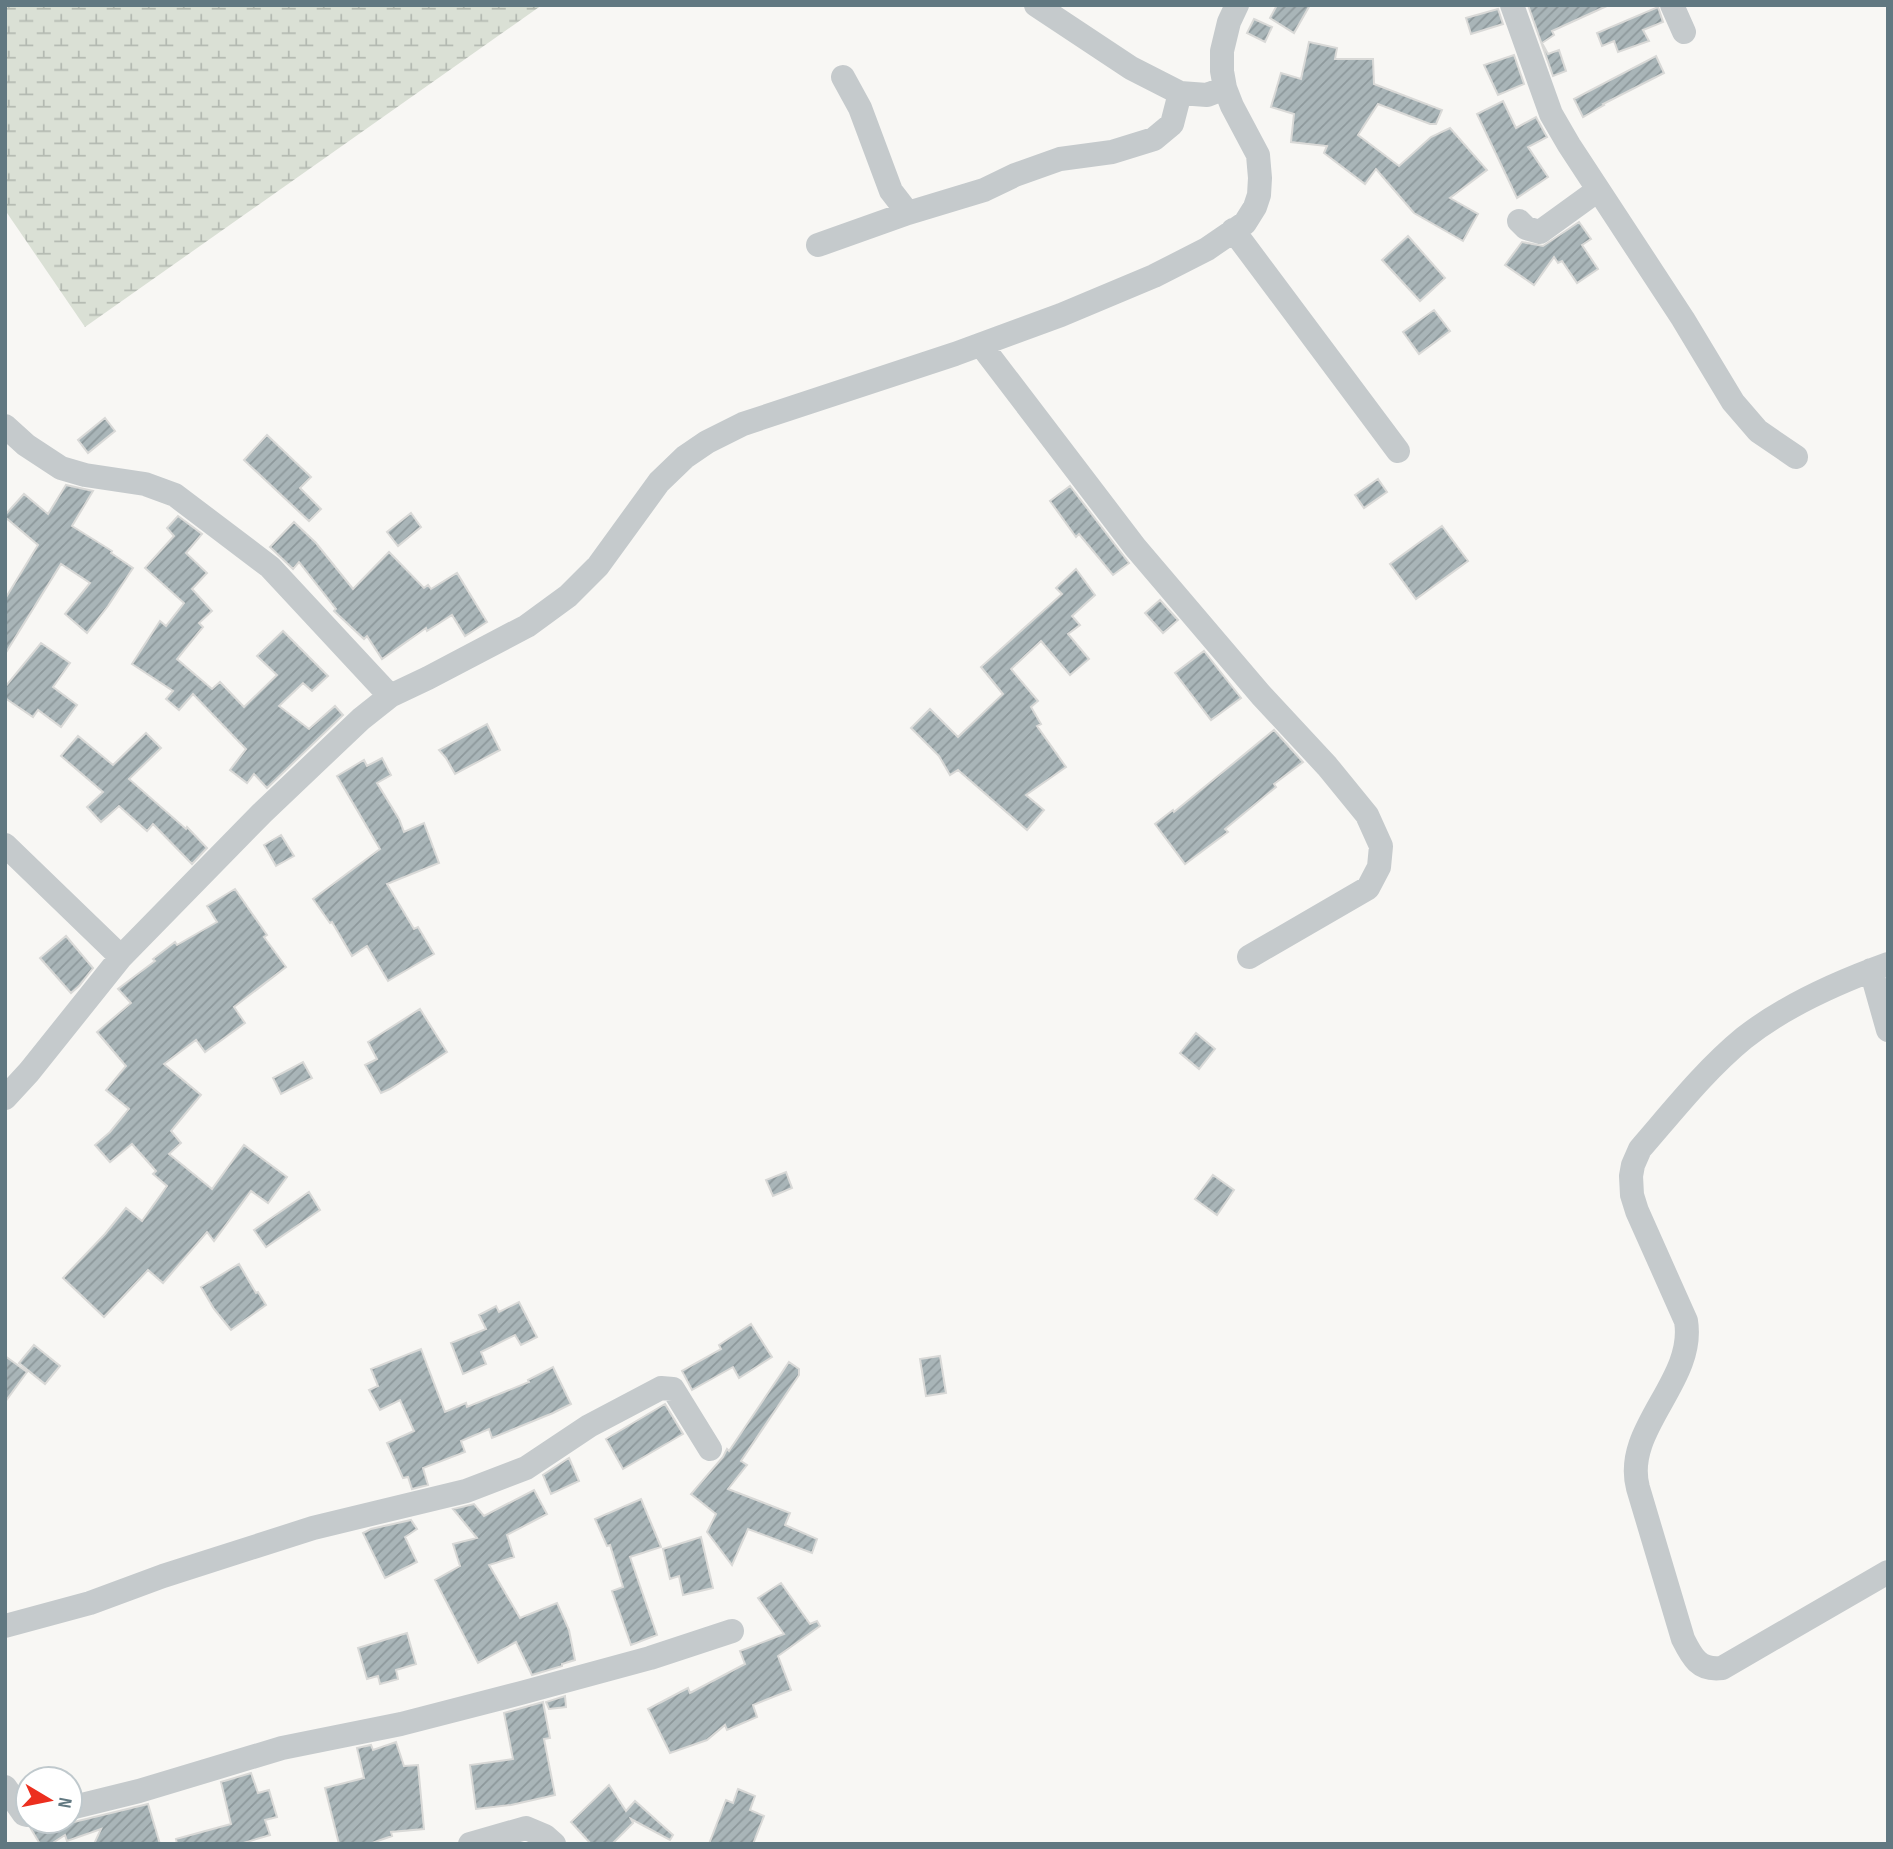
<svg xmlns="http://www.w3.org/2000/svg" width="1893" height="1849" font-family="'Sofia Sans Condensed',sans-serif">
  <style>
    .wetland { fill: url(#wetland-marsh) }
    .building { fill: url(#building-hatch); stroke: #d9d9d7; stroke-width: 2 }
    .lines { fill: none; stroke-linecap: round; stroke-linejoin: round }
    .minor { stroke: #c5cacc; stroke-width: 24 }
  </style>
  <defs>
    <pattern id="wetland-marsh" width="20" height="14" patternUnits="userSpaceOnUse" patternTransform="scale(1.75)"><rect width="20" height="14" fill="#dae0d5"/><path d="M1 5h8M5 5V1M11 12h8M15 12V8" fill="none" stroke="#b4bab2"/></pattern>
    <pattern id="building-hatch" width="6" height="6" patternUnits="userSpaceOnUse" patternTransform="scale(1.75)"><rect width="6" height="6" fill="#a9b5b8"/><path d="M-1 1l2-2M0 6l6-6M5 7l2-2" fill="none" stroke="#8d989b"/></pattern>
  </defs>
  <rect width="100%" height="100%" fill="#f8f7f4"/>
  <path class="wetland" d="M 5,5 L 542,5 L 85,327 L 5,210 Z"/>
  <path class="building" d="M 1277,5 L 1310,5 L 1294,33 L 1270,18 Z
    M 1528,5 L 1609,5 L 1552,31 L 1554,35 L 1542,43 L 1548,54 L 1559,50 L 1566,71 L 1553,76 Z
    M 1658,7 L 1663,22 L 1643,30 L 1649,41 L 1618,52 L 1614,41 L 1602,46 L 1597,33 Z
    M 1498,9 L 1503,24 L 1471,34 L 1466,18 Z
    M 1254,19 L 1272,27 L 1265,42 L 1247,33 Z
    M 1309,42 L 1337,48 L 1335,59 L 1373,59 L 1374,84 L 1442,110 L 1436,124 L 1430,124 L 1378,104 L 1358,135 L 1399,166 L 1431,137 L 1450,128 L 1487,170 L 1450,198 L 1478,214 L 1463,241 L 1414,213 L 1376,169 L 1365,184 L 1324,153 L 1327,146 L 1291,142 L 1294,114 L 1271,107 L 1281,73 L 1301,79 Z
    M 1514,55 L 1524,84 L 1498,95 L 1484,65 Z
    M 1656,56 L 1664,73 L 1603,104 L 1604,105 L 1583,117 L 1574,99 Z
    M 1503,101 L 1516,128 L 1536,117 L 1547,137 L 1528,147 L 1548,177 L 1517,198 L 1477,114 Z
    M 1579,222 L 1591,239 L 1582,245 L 1598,269 L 1577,283 L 1562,261 L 1558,263 L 1554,257 L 1534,285 L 1505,265 L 1522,242 L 1543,246 Z
    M 1408,236 L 1445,278 L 1420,301 L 1382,260 Z
    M 1434,310 L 1450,331 L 1419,354 L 1403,332 Z
    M 105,418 L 115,431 L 88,453 L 78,440 Z
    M 267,435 L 311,477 L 300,488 L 321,509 L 309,521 L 244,460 Z
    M 1378,479 L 1387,492 L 1364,508 L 1355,495 Z
    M 66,485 L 93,491 L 72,526 L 112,551 L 111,553 L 133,568 L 108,606 L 87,633 L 65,614 L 90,583 L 61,564 L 5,654 L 5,599 L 38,545 L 5,517 L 5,515 L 24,494 L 48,514 Z
    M 1070,486 L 1129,563 L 1113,575 L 1079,534 L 1076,537 L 1050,501 Z
    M 411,513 L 421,527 L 398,546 L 387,532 Z
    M 178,516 L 202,534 L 186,553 L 207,573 L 192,589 L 212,611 L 199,623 L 203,627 L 177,659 L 212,689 L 220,682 L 244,707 L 277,675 L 257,656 L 283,631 L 328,676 L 312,691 L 303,683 L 279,706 L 309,729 L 335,706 L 343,715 L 267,788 L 254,774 L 247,783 L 230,770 L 246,749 L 193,694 L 179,710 L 166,699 L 173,691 L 132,664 L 160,621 L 166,626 L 184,603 L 145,568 L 174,536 L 167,528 Z
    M 294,522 L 316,543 L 353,589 L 389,552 L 424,588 L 428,585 L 431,589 L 457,573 L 487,622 L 465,636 L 452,615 L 427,631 L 426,628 L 382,659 L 367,636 L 364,639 L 334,611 L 336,609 L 299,562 L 293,569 L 270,547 Z
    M 1442,526 L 1468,561 L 1416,599 L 1390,564 Z
    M 1076,569 L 1095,595 L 1072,616 L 1080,625 L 1068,634 L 1089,659 L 1070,675 L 1041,641 L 1011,669 L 1038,701 L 1031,707 L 1041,724 L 1037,726 L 1066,767 L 1026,795 L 1044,810 L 1027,830 L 958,770 L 950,775 L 939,756 L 911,728 L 930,709 L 958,737 L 1003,694 L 981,667 L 1062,594 L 1056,588 Z
    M 1160,600 L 1178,620 L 1163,633 L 1145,613 Z
    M 41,643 L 70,663 L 53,687 L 77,705 L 61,727 L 38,710 L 33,717 L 5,698 L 5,687 Z
    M 1204,651 L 1241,698 L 1211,720 L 1175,673 Z
    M 487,724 L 500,750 L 455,774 L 446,758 L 439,750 Z
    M 1274,730 L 1303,762 L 1274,784 L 1276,787 L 1225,829 L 1228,832 L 1185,864 L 1155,824 L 1173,810 L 1174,812 Z
    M 146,733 L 161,748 L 129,779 L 186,829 L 187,827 L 207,848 L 192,864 L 153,824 L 147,831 L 119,806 L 101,822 L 87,807 L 103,792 L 61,756 L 78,736 L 113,765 Z
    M 382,758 L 391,775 L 377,783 L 399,819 L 404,832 L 424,823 L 439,863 L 387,884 L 414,929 L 418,927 L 434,954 L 388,981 L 367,946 L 352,956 L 332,922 L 330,923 L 313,899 L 380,849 L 337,776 L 364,760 L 367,766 Z
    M 281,835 L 294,856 L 276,866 L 264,845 Z
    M 235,889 L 267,935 L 264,937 L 286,967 L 234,1007 L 245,1023 L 205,1052 L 196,1040 L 164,1064 L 201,1095 L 171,1131 L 181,1143 L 169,1154 L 212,1189 L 244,1145 L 287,1177 L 268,1203 L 251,1191 L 214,1241 L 207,1232 L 163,1283 L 148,1270 L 104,1317 L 63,1278 L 105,1234 L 126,1208 L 142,1221 L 167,1186 L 153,1174 L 156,1171 L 132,1144 L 110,1162 L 95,1145 L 110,1132 L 129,1109 L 106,1090 L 126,1066 L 97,1032 L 131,1003 L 118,989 L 155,961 L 153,959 L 175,942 L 177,945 L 217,922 L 207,906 Z
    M 66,936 L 93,968 L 79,986 L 71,993 L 40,958 Z
    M 420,1009 L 447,1052 L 390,1089 L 381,1093 L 365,1065 L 377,1059 L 368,1042 Z
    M 1196,1033 L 1215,1049 L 1199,1069 L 1180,1053 Z
    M 303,1062 L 312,1078 L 281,1094 L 273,1078 Z
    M 786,1172 L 792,1188 L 773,1196 L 766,1180 Z
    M 1213,1175 L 1234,1190 L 1217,1215 L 1195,1199 Z
    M 309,1192 L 320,1210 L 266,1247 L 254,1230 Z
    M 239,1264 L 256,1293 L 258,1292 L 266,1305 L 231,1330 L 214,1309 L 201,1287 Z
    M 519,1302 L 537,1337 L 521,1345 L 515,1335 L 481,1352 L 486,1364 L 463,1374 L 451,1343 L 486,1329 L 479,1315 L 496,1306 L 499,1312 Z
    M 751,1324 L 772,1357 L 739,1378 L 733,1367 L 692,1390 L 682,1371 L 721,1349 L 719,1345 Z
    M 34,1345 L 60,1366 L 45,1384 L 19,1363 Z
    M 421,1349 L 445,1412 L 466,1403 L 467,1407 L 529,1382 L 528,1380 L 553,1367 L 571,1404 L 553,1413 L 492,1438 L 489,1429 L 461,1441 L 465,1452 L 423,1468 L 428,1485 L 412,1489 L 408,1477 L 403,1478 L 387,1443 L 414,1431 L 400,1400 L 380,1410 L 369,1390 L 378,1386 L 371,1369 Z
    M 5,1356 L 27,1372 L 5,1402 Z
    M 940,1356 L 946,1393 L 926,1396 L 920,1359 Z
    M 789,1362 L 799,1369 L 799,1375 L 741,1461 L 747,1465 L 728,1489 L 790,1513 L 785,1525 L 817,1539 L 812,1553 L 748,1529 L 732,1565 L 707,1532 L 716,1514 L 691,1494 L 723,1457 L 727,1449 L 729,1451 Z
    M 665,1404 L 683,1434 L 623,1469 L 606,1439 Z
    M 569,1458 L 579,1481 L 551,1494 L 543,1475 Z
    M 534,1490 L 547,1514 L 507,1535 L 514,1557 L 489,1565 L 520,1618 L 557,1603 L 569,1630 L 575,1660 L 562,1664 L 562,1666 L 532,1675 L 516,1642 L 478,1663 L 435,1580 L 460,1566 L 453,1544 L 477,1538 L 453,1509 L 474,1504 L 484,1516 Z
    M 641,1499 L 661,1547 L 630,1557 L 657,1635 L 631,1645 L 612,1591 L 623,1587 L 610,1545 L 607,1546 L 595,1519 Z
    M 411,1520 L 417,1529 L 405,1537 L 417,1562 L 385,1578 L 363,1533 L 371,1529 Z
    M 701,1537 L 713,1588 L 683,1595 L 679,1576 L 670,1579 L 663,1549 Z
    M 781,1583 L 810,1624 L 817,1621 L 820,1626 L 778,1656 L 791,1690 L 753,1705 L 757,1717 L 727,1730 L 725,1725 L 707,1740 L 670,1753 L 648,1709 L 688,1688 L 690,1693 L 745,1664 L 740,1651 L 784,1634 L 758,1598 Z
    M 407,1633 L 416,1664 L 396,1670 L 398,1679 L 380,1684 L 378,1676 L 367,1679 L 358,1648 Z
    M 565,1696 L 566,1707 L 549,1709 L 546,1702 Z
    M 543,1702 L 550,1738 L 544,1739 L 555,1795 L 511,1805 L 476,1809 L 470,1765 L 513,1759 L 504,1713 Z
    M 396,1742 L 404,1766 L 418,1765 L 424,1829 L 391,1832 L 392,1836 L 369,1844 L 339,1844 L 325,1788 L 364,1778 L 357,1748 L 371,1745 L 373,1750 Z
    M 251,1773 L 258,1793 L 269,1790 L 277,1817 L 265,1820 L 270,1835 L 240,1844 L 177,1844 L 176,1839 L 231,1824 L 221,1782 Z
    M 609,1785 L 626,1811 L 635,1801 L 673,1835 L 670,1840 L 631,1819 L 633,1823 L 612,1844 L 591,1844 L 571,1822 Z
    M 738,1789 L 755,1796 L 750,1810 L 764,1816 L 753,1844 L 709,1844 L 726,1800 L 733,1803 Z
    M 148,1804 L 160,1844 L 94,1844 L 101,1829 L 67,1841 L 65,1835 L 51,1844 L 40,1844 L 31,1829 L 38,1826 L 41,1821 L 74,1822 Z"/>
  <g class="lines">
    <path class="minor" d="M 1036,5 L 1131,68 L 1180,93 L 1207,95 L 1225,88
      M 1512,5 L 1551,114 L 1569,145 L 1683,319 L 1733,402 L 1758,431 L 1796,457
      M 1672,5 L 1684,32
      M 843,77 L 860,108 L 891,191 L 908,213 L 984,190 L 1015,175 L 1060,159 L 1112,152 L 1154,139 L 1172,124 L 1180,93
      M 1519,221 L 1526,228 L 1540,232 L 1598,190
      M 1233,230 L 1398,451
      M 818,245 L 908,213
      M 981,345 L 1135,547 L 1261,695 L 1327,766 L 1367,815 L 1381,846 L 1379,867 L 1368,888 L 1249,957
      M 5,426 L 26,445 L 61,468 L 85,475 L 145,484 L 175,495 L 270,567 L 390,696
      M 5,845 L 121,957
      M 1888,964 C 1841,981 1783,1007 1744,1038 C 1705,1070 1673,1111 1640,1149 L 1633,1165 L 1631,1176 L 1632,1195 L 1637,1211 L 1686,1321 C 1696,1381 1622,1429 1638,1488 L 1683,1639 C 1692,1657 1699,1671 1722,1668 L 1888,1572
      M 1871,970 L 1888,1030
      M 5,1098 L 29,1072 L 121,957 L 262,813 L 361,719 L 390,696 L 428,678 L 527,626 L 568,596 L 598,566 L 659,482 L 685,457 L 707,442 L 743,424 L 955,354 L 1061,315 L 1154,276 L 1207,249 L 1245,223 L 1255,207 L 1259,195 L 1260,178 L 1258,155 L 1232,106 L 1225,88 L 1222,71 L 1222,51 L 1229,22 L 1237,5
      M 5,1626 L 90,1603 L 163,1576 L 313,1528 L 466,1491 L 526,1468 L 589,1426 L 661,1388 L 673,1389 L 710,1449
      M 5,1787 L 24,1814 L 28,1815
      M 70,1808 L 139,1791 L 282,1748 L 401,1724 L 521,1693 L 650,1658 L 732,1631
      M 470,1844 L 526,1828 L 545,1836 L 554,1844"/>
  </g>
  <rect width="1893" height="1849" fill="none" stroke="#617881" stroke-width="14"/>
  <g transform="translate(49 1800) rotate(100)"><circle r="33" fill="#ffffff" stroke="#c0c9cd" stroke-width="2"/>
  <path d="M0-5L12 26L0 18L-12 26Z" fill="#ec2f1f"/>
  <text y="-10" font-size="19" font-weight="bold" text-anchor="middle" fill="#617881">N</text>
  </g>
</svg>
